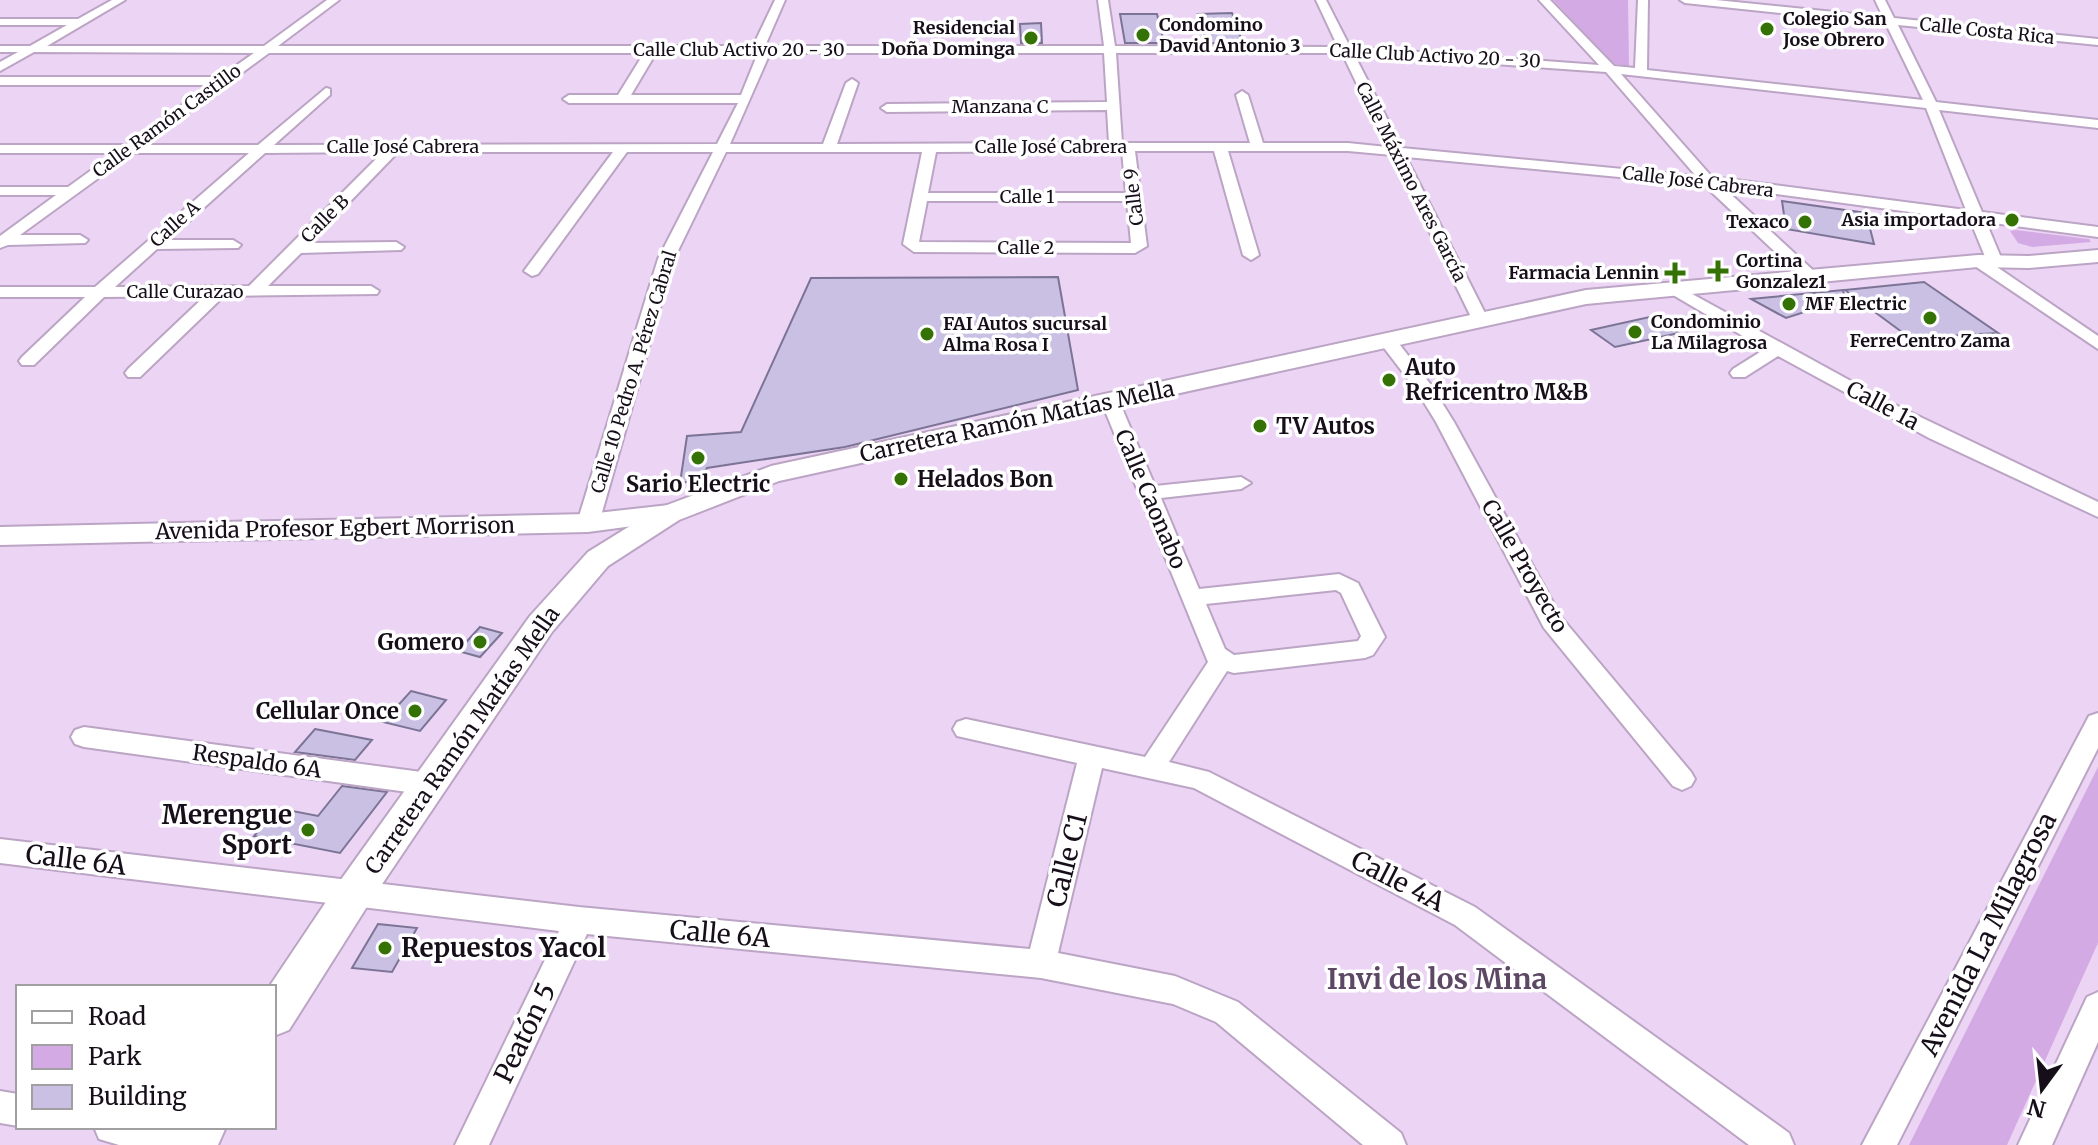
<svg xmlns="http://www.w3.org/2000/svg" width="2098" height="1145" font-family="Merriweather,serif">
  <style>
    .green { fill: #d4aae4 }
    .building { fill: #c9c0e4; stroke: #7c7495; stroke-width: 2 }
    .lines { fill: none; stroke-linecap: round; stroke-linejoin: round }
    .minor-casing { stroke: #bba4c4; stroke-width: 4 }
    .tertiary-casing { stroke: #bba4c4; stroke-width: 4 }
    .secondary-casing { stroke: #bba4c4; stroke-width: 4 }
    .minor { fill: #fff; fill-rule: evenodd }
    .tertiary { fill: #fff; fill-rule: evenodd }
    .secondary { fill: #fff; fill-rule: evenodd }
    .poi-dot { fill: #357205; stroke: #fff; stroke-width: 3 }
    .labels { text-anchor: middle; stroke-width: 7; stroke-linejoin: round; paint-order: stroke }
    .far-poi-label { font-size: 18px; font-weight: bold; fill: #160e19; stroke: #fff; text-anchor: start }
    .far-street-label { font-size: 18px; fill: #160e19; stroke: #fff }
    .poi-label { font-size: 22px; font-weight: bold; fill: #160e19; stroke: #fff; text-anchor: start }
    .street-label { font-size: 22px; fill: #160e19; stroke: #fff }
    .near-poi-label { font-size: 26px; font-weight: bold; fill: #160e19; stroke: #fff; text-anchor: end }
    .near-street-label { font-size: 26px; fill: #160e19; stroke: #fff }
    .near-neighbourhood-label { font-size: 28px; font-weight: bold; fill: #5c4864; stroke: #fff }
  </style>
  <rect width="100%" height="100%" fill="#ecd4f5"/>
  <path class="green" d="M 1553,0 L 1628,0 L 1629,66 L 1614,64 Z
    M 2016,230 L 2089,239 L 2091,242 L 2032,247 L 2018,243 L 2010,231 Z
    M 2098,767 L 2098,943 L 2007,1145 L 1909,1145 Z"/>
  <path class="building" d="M 1232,13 L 1243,44 L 1207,43 L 1198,14 Z
    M 1120,14 L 1157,14 L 1164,43 L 1125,43 Z
    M 1041,23 L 1042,43 L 1021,43 L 1020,24 Z
    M 1782,201 L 1866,213 L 1874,244 L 1786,229 Z
    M 1058,277 L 1078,390 L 845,447 L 707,468 L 701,480 L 680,483 L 687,436 L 741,432 L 811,278 Z
    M 1924,282 L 1998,333 L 1910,338 L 1845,290 Z
    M 1843,290 L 1845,299 L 1786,318 L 1751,299 Z
    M 1654,316 L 1679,333 L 1615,347 L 1591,330 Z
    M 480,627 L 502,633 L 480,657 L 458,651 Z
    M 411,691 L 446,700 L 420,731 L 383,722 Z
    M 315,729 L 372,740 L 355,760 L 295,752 Z
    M 342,786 L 387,792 L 340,853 L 254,836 L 277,808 L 318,816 Z
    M 378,924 L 417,928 L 392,972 L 352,968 Z"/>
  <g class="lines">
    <defs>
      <path id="minor" d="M 112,0 L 125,0 L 47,46 L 264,46 L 327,0 L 339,0 L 278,46 L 753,46 L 775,0 L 785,0 L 765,46 L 1104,46 L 1098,0 L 1108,0 L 1115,46 L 1338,47 L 1316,0 L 1326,0 L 1350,47 L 1599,65 L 1539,0 L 1550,0 L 1614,66 L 1635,68 L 1638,0 L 1648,0 L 1647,70 L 1923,100 L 1886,24 L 1685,3 L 1680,0 L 1716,0 L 1883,17 L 1875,0 L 1885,0 L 1894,18 L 2098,39 L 2098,45 L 1898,25 L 1936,102 L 2098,120 L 2098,128 L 1939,110 L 1982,212 L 2098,227 L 2098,237 L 1986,222 L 2002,260 L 1994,265 L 2098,336 L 2098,349 L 1972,264 L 1972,258 L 1986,259 L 1970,220 L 1723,187 L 1817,274 L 1817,280 L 1805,280 L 1704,185 L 1406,157 L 1489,321 L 1481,326 L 1473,321 L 1392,155 L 1348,151 L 1228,151 L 1259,255 L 1251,260 L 1243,255 L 1214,151 L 1135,151 L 1147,246 L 1135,253 L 914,252 L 903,244 L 922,152 L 726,152 L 674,259 L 599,523 L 588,530 L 577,523 L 658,259 L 713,152 L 627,152 L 538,274 L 532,276 L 524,271 L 613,152 L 398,152 L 310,243 L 396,242 L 404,247 L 401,250 L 301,253 L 268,286 L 371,286 L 379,291 L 377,294 L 224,296 L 140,377 L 128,377 L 125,373 L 128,369 L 205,296 L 104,297 L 34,365 L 22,365 L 19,361 L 22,357 L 85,297 L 0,297 L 0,287 L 95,287 L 249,153 L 133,153 L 20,235 L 80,235 L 88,240 L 85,243 L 8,245 L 0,248 L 0,236 L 56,195 L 0,195 L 0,187 L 68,187 L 115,153 L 0,153 L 0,145 L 126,145 L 210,85 L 0,85 L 0,77 L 220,77 L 254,53 L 34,52 L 0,71 L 0,62 L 18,52 L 0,52 L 0,46 L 30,46 L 67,25 L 0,25 L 0,19 L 78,19 ZM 269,53 L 644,53 L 618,95 L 569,95 L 563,99 L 569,103 L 738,103 L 717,144 L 274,145 L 330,95 L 330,89 L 326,88 L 258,145 L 144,145 ZM 656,53 L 758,53 L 741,95 L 631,95 ZM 770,53 L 1104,53 L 1107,102 L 887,104 L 881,108 L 887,112 L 1107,110 L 1109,143 L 837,144 L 858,83 L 852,79 L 846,83 L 823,144 L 730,144 ZM 1116,53 L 1342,53 L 1387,147 L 1348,143 L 1263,143 L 1248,95 L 1242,91 L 1236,95 L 1250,143 L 1122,143 ZM 1354,54 L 1606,72 L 1696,176 L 1402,148 ZM 1621,74 L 1926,108 L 1966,210 L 1712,177 ZM 1122,151 L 1126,193 L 928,193 L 936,152 ZM 383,152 L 249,286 L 115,287 L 157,249 L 238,248 L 241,245 L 233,240 L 168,240 L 265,153 ZM 927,201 L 1127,201 L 1131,243 L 919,242 Z
        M 1674,284 L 1889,402 L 2098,502 L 2098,517 L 1929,438 L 1778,356 L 1745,377 L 1733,377 L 1730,373 L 1733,369 L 1765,349 L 1668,292 L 1666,289 Z
        M 1387,335 L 1393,336 L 1431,385 L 1454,422 L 1561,617 L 1691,772 L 1695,779 L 1691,786 L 1682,790 L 1673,786 L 1544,628 L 1436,422 L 1417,391 L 1378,340 Z
        M 1110,395 L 1119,401 L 1155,486 L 1241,477 L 1251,483 L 1241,489 L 1161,498 L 1199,589 L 1339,574 L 1358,583 L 1385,637 L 1373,655 L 1365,658 L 1234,673 L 1227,671 L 1169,762 L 1209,772 L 1475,907 L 1789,1133 L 1794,1145 L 1749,1145 L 1455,925 L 1194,788 L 1102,768 L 1058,953 L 1175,976 L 1238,1002 L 1401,1133 L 1406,1145 L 1363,1145 L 1216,1022 L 1173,1004 L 1041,978 L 587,934 L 489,1145 L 455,1145 L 559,931 L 0,863 L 0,839 L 579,907 L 1030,949 L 1077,763 L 957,736 L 953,729 L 957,722 L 966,719 L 1145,757 L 1208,662 L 1101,401 ZM 1336,590 L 1341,593 L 1361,636 L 1358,641 L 1234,655 L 1225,649 L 1206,604 Z
        M 2098,713 L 2098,748 L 1897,1145 L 1862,1145 L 2089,716 Z
        M 84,727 L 429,773 L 438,776 L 442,784 L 438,792 L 429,795 L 84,747 L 75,744 L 71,737 L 75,730 Z
        M 2098,992 L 2098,1042 L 2052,1145 L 2018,1145 L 2087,997 Z
        M 0,1091 L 18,1094 L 18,1126 L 0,1123 Z
        M 94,1127 L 197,1127 L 205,1130 L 210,1142 L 208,1145 L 119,1145 L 99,1139 Z"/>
      <path id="tertiary" d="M 669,505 L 678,508 L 682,514 L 678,520 L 588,532 L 0,545 L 0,527 L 588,514 Z"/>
      <path id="secondary" d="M 2098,250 L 2098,262 L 2029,268 L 1978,267 L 1586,304 L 779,481 L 679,520 L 608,566 L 552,632 L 368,905 L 289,1030 L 274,1036 L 274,987 L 269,987 L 340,881 L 530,616 L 588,552 L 659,508 L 771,466 L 1586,290 L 1978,255 L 2029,256 Z
        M 176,1127 L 226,1127 L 218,1145 L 168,1145 Z"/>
    </defs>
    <use href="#minor" class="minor-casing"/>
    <use href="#tertiary" class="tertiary-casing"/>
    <use href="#secondary" class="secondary-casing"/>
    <use href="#minor" class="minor"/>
    <use href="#tertiary" class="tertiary"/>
    <use href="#secondary" class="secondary"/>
  </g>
  <g class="poi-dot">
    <circle cx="1767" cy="29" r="8"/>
    <circle cx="1143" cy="35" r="8"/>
    <circle cx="1031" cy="38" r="8"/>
    <circle cx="2012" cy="220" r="8"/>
    <circle cx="1805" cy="222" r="8"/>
    <path d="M1714 259h8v8h8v8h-8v8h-8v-8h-8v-8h8z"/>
    <path d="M1671 261h8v8h8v8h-8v8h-8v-8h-8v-8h8z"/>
    <circle cx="1789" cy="304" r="8"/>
    <circle cx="1930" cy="318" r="8"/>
    <circle cx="1635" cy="332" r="8"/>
    <circle cx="927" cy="334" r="8"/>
    <circle cx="1389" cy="380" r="8"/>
    <circle cx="1260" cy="426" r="8"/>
    <circle cx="698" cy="458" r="8"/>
    <circle cx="901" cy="479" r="8"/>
    <circle cx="480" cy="642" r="8"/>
    <circle cx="415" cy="711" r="8"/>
    <circle cx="308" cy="830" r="8"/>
    <circle cx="385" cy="948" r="8"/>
  </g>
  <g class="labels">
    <g class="far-poi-label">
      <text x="1783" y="25">Colegio San<tspan x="1783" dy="21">Jose Obrero</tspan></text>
      <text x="1159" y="31">Condomino<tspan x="1159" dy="21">David Antonio 3</tspan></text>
      <text x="1015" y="34" text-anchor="end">Residencial<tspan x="1015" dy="21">Doña Dominga</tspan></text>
      <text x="1996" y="226" text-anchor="end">Asia importadora</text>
      <text x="1789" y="228" text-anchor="end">Texaco</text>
      <text x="1736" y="267">Cortina<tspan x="1736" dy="21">Gonzalez1</tspan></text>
      <text x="1659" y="279" text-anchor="end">Farmacia Lennin</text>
      <text x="1805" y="310">MF Electric</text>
      <text x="1651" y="328">Condominio<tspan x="1651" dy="21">La Milagrosa</tspan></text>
      <text x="943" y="330">FAI Autos sucursal<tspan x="943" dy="21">Alma Rosa I</tspan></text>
      <text x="1930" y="347" text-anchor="middle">FerreCentro Zama</text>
    </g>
    <g class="far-street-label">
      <text transform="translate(1987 31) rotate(6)" y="6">Calle Costa Rica</text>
      <text x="739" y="56">Calle Club Activo 20 - 30</text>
      <text transform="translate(1435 56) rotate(3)" y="6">Calle Club Activo 20 - 30</text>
      <text x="1000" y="113">Manzana C</text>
      <text transform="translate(167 121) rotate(-36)" y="6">Calle Ramón Castillo</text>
      <text x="403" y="153">Calle José Cabrera</text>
      <text x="1051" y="153">Calle José Cabrera</text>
      <text transform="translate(1411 182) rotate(63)" y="6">Calle Máximo Ares García</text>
      <text transform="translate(1698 182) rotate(7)" y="6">Calle José Cabrera</text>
      <text x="1027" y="203">Calle 1</text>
      <text transform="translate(1134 197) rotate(-97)" y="6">Calle 9</text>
      <text transform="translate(325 219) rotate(-45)" y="6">Calle B</text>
      <text transform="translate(175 224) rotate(-42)" y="6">Calle A</text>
      <text x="1026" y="254">Calle 2</text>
      <text x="185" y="298">Calle Curazao</text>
      <text transform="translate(634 372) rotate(-73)" y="6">Calle 10 Pedro A. Pérez Cabral</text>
    </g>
    <g class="poi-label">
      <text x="1405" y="375">Auto<tspan x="1405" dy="25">Refricentro M&amp;B</tspan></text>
      <text x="1276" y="434">TV Autos</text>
      <text x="917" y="487">Helados Bon</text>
      <text x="698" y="492" text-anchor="middle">Sario Electric</text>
      <text x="464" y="650" text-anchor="end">Gomero</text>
      <text x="399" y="719" text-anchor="end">Cellular Once</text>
    </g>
    <g class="street-label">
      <text transform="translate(1883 405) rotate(28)" y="8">Calle 1a</text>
      <text transform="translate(1017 421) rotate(-12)" y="8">Carretera Ramón Matías Mella</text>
      <text transform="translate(1151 499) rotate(67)" y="8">Calle Caonabo</text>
      <text transform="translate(335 528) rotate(-1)" y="8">Avenida Profesor Egbert Morrison</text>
      <text transform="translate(1525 566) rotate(60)" y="8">Calle Proyecto</text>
      <text transform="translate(462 740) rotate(-55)" y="8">Carretera Ramón Matías Mella</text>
      <text transform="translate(257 761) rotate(8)" y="8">Respaldo 6A</text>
    </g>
    <g class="near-poi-label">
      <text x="292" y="824">Merengue<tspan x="292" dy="30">Sport</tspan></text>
      <text x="401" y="957" text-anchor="start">Repuestos Yacol</text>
    </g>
    <g class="near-street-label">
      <text transform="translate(76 860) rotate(7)" y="9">Calle 6A</text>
      <text transform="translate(1067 860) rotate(-76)" y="9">Calle C1</text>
      <text transform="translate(1398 881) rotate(27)" y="9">Calle 4A</text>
      <text transform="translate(720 934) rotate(5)" y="9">Calle 6A</text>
      <text transform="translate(1988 934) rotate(-63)" y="9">Avenida La Milagrosa</text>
      <text transform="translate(525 1033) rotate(-64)" y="9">Peatón 5</text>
    </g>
    <g class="near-neighbourhood-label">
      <text x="1437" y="989">Invi de los Mina</text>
    </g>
  </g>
  <rect x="16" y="985" width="260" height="144" fill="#ffffff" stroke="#a29fa3" stroke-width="2"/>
  <rect x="32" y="1011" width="40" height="12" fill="#ffffff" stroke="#a29fa3" stroke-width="2"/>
  <text x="88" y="1025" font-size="24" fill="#160e19">Road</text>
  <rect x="32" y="1045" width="40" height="24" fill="#d4aae4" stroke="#a29fa3" stroke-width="2"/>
  <text x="88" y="1065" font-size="24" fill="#160e19">Park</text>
  <rect x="32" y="1085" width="40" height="24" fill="#c9c0e4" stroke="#a29fa3" stroke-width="2"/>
  <text x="88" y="1105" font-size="24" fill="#160e19">Building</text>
  <g transform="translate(2042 1089) rotate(195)" stroke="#ffffff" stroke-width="6" paint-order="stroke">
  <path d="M0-6L14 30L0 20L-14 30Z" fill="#160e19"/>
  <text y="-12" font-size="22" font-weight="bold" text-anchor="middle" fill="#160e19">N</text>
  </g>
</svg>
